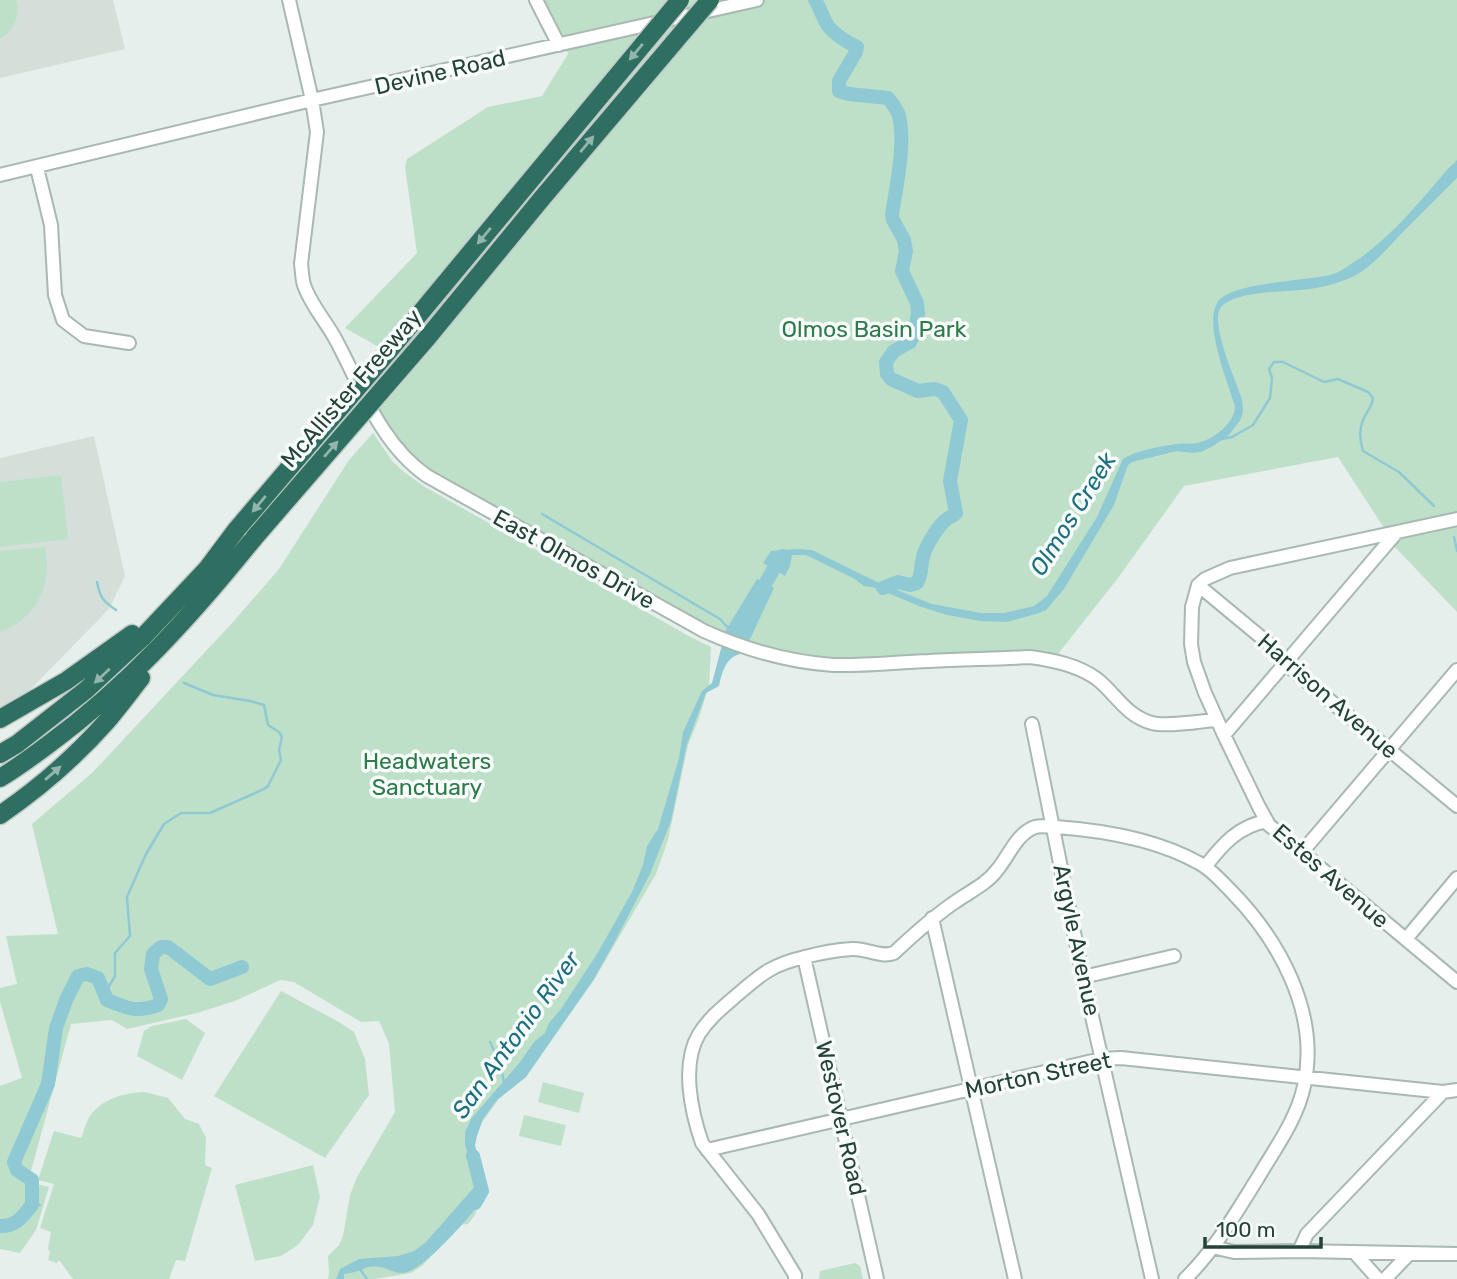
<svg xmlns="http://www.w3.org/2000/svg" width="1457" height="1279" font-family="Rubik,sans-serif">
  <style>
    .built { fill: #d4dfda }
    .green { fill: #bfe0c8 }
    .water { fill: #8ec9d4 }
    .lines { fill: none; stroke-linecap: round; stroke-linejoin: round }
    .stream { stroke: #8ec9d4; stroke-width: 2.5 }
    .river { stroke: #8ec9d4; stroke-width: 14 }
    .minor-casing { stroke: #a8b8b2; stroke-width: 16 }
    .highway-casing { stroke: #c2cac8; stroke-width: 21 }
    .minor { stroke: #fff; stroke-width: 12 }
    .highway { stroke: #2f6f62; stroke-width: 18 }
    .highway-bridge-casing { stroke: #c2cac8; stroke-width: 21; stroke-linecap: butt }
    .highway-bridge { stroke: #2f6f62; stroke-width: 18 }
    .oneway { fill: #93b5ae }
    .labels { text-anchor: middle; stroke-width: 7; stroke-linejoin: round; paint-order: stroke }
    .street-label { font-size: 23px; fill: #24423a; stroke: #f7fbf9 }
    .park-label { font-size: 23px; fill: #2d7a4b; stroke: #f7fbf9 }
    .water-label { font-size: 24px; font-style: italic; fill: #1c6f80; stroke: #f7fbf9 }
  </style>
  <rect width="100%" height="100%" fill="#e6efeb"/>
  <path class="built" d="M 0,0 L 113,0 L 125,49 L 0,78 Z
    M 94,436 L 125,576 L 109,609 L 20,700 L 0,708 L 0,458 Z"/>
  <path class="green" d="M 0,0 L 16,0 C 21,15 14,31 0,39 Z
    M 544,0 L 1457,0 L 1457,513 L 1384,528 L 1338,457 L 1184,486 L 1118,578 L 1058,654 L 1029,651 L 940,656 L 834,659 L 808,656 L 765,648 L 701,624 L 431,474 L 401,449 L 375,404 L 409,364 L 345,328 L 417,253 L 405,167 L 407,159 L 488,107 L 542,96 L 568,54 L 564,37 Z
    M 373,433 L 393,462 L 404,472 L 425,487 L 687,635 L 711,647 L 709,685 L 699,718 L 688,745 L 668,840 L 656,874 L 594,980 L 570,1014 L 507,1088 L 477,1129 L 468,1149 L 467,1162 L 478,1191 L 479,1202 L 475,1215 L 468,1224 L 459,1225 L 423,1265 L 411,1273 L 375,1279 L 328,1279 L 329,1273 L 328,1256 L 339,1245 L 343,1236 L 350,1195 L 357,1177 L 395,1112 L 389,1044 L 379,1021 L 361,1022 L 294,982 L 280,980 L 235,1001 L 197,1013 L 127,1029 L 112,1020 L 71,1024 L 28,1182 L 49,1187 L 36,1230 L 20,1253 L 0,1249 L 0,1086 L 22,1078 L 0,1002 L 0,988 L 17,984 L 6,936 L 58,934 L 32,824 L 93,772 L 234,621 L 279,569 L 349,460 Z
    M 61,475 L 68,539 L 0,547 L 0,482 Z
    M 1457,524 L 1457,612 L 1392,544 L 1406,535 Z
    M 45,547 C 53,585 37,618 0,632 L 0,551 Z
    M 281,991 L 339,1022 L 354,1032 L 365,1059 L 369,1095 L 325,1158 L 214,1096 Z
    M 186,1019 L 205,1033 L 182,1080 L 137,1056 L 144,1031 L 152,1026 Z
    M 543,1082 L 584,1093 L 579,1113 L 538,1102 Z
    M 145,1092 L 168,1098 L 185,1119 L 199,1124 L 206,1138 L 205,1165 L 212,1168 L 185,1261 L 176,1260 L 169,1279 L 73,1279 L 59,1260 L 57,1263 L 48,1260 L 50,1252 L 48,1249 L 51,1232 L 40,1228 L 54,1184 L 38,1180 L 54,1131 L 81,1138 C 84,1131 86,1122 90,1116 C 103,1098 124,1093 145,1092 Z
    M 524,1115 L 566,1125 L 561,1146 L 519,1136 Z
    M 313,1165 L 320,1197 L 313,1225 L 298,1245 L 281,1256 L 255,1261 L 235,1185 Z
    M 855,1263 L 860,1266 L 863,1279 L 819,1279 L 820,1271 Z"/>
  <path class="water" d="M 1457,160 L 1457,178 C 1438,197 1419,216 1400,235 C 1383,253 1366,274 1342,281 C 1328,286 1314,289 1300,290 C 1283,292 1226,291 1219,311 C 1213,330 1235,379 1242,399 L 1243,411 L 1241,419 L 1229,435 L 1213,446 L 1201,452 L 1192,453 L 1177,451 L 1132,462 L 1128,465 L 1114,505 L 1064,589 L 1046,610 L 1036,614 L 1007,622 L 981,621 L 947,615 L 919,606 L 876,588 L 864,586 L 853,578 L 806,555 L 792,555 L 790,566 L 785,576 L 763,563 L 771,551 L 797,549 L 812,550 L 877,582 L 932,604 L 981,613 L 1004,613 L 1034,606 L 1047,596 L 1097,517 L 1123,459 C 1135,451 1161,446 1176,444 C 1183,443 1191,444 1198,443 C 1214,439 1235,423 1235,406 C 1228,383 1204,325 1217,303 C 1230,281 1307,282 1333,274 C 1340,272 1345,268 1351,264 C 1389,240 1417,205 1446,171 C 1449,167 1454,164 1457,160 Z
    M 757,579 L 774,588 L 751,637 L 740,654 C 725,658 722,673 719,686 L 706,693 L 687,744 L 671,821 L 650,874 L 615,941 L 594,979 L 526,1077 L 496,1101 L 483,1119 L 477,1136 L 475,1145 L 483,1180 L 474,1172 L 465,1145 L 465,1132 L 471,1119 L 520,1062 L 534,1042 L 545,1033 L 549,1023 L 561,1009 L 597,954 L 632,892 L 643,865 L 647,846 L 658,829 L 679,758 L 683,732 L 702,691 L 712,683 L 726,630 Z
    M 477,1184 L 487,1190 L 488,1194 C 474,1211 422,1275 401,1273 C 394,1273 387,1268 380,1267 C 366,1265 366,1269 355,1272 C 351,1273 348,1273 344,1274 L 344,1279 L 336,1279 L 340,1269 L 359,1259 L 398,1256 L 414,1251 L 425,1243 Z"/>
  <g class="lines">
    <path class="stream" d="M 1222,439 L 1232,437 L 1253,425 L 1270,398 L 1272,378 L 1269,369 L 1274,362 L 1283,362 L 1324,382 L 1338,379 L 1368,392 L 1373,398 C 1372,407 1367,411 1363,420 C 1359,429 1360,441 1363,451 L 1399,472 L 1434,506
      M 542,514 L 720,619 L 729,629
      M 1454,537 L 1457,551
      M 97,582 C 100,598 103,601 116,610
      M 105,993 L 115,976 L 115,953 L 130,936 L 127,897 L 146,854 L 164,824 L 181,813 L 210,813 L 264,789 L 268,786 L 281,760 L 279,750 L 282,737 L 279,732 L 268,725 L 264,705 L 250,701 L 213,695 L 184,683
      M 490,1042 L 500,1063 L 504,1082
      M 32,1205 L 40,1205
      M 359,1268 L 367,1279"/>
    <path class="river" d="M 815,0 C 820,7 824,21 828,26 C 835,35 847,42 857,47 L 856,52 L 839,81 L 839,91 L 849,94 L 888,98 C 892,103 897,109 899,116 C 906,143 896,187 892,215 L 893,220 L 904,240 L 906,251 L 902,271 L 917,303 L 918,314 L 914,334 L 910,342 L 894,351 L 886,362 L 887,374 L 891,379 L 918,391 L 935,389 L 943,392 L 961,420 L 950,481 L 956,513 C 953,516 950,517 947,519 C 939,524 925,547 923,557 C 920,568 923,572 917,583 L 910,585 L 898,582 L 883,588
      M 757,598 L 780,558 L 783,556
      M 473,1156 L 482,1191 L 475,1203
      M 0,1226 C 16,1227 23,1216 32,1205 L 32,1180 L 17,1170 L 14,1162 L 48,1084 L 56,1028 L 66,1000 L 78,976 L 87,974 L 98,978 L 107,1000 C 126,1008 137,1013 158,1005 L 161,999 L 151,969 L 153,954 L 161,947 L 168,947 L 210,979 L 242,967"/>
    <defs>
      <path id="minor" d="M 289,0 L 312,100 L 317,132 L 301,264 C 302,270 302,279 304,285 C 311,306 327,322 337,342 C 362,389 381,444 427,476 L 704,631 C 744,649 789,662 833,665 C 865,666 897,662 929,661 C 963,659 997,659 1030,657 C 1053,660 1078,665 1097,679 C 1116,694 1126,716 1152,723 C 1168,727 1200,721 1217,720
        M 536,0 L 559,45
        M 38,172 L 51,225 L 55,295 L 63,320 L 84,336 L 129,343
        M 0,175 L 312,100 L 757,0
        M 1457,519 L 1230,568 L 1205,579 L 1198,585 L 1192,607 L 1191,644 L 1194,662 L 1205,693 L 1224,735 L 1259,807 L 1269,825 L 1457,982
        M 1198,585 L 1268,643 L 1278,656 L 1286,664 L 1457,806
        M 1032,724 L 1083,977 L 1152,1279
        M 1224,735 L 1397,532
        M 1302,852 L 1457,670
        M 1205,867 C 1222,845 1238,826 1267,821
        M 932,918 L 1015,1279
        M 1406,939 L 1457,878
        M 804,957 L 877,1279
        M 1083,977 L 1174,956
        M 707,1150 L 1101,1059 L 1121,1058 L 1443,1092 L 1457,1090
        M 1212,1247 L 1234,1252 L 1299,1251 L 1457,1254
        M 1299,1251 L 1307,1234 L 1443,1092
        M 1354,1252 L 1378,1279
        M 795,1279 L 795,1275 L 758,1214 L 702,1143 C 691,1111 681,1064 699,1034 C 709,1018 723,1007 737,995 C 761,974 773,964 805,957 C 820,953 837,950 852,949 C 867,948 880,958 894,953 C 913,935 933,917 955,902 C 969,892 987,884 997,870 C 1009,856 1016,834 1035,827 C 1042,825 1049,827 1056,827 C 1084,829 1113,833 1140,840 C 1159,845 1181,853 1199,863 C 1211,869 1221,881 1231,891 C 1280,941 1320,1014 1304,1086 C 1297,1119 1276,1147 1259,1176 C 1237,1211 1215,1250 1185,1279
        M 1385,1279 L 1410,1253"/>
      <path id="highway" d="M 0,719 L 66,681 L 132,634
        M 0,754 L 17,744 L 86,690 L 142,638 L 207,569 L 237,529
        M 0,778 C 17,768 33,756 49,744 C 128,686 193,614 254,538
        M 0,815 C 38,789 76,756 107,721 C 119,707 130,692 141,678"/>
    </defs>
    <use href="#minor" class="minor-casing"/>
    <use href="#highway" class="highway-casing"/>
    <use href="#minor" class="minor"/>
    <use href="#highway" class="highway"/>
    <defs>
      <path id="highway-bridge" d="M 237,529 L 388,352 L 680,0
        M 254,538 L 428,337 L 543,197 L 710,0"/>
    </defs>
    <use href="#highway-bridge" class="highway-bridge-casing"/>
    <use href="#highway-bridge" class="highway-bridge"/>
  </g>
  <defs><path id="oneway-solid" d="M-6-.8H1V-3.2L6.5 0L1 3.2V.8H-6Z" transform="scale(1.75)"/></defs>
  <g class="oneway">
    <use href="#oneway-solid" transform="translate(636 52) rotate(130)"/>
    <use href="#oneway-solid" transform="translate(587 144) rotate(-50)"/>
    <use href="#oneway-solid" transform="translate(484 236) rotate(130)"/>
    <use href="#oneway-solid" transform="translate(331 449) rotate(-49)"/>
    <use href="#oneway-solid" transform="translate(259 504) rotate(130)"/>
    <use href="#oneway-solid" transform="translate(102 676) rotate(137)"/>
    <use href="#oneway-solid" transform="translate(53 773) rotate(-41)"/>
  </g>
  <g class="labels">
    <g class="street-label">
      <text transform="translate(440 72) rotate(-13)" y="8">Devine Road</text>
      <text transform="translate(351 388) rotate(-49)" y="8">McAllister Freeway</text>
      <text transform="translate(574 559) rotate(29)" y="8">East Olmos Drive</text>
      <text transform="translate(1328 696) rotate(41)" y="8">Harrison Avenue</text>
      <text transform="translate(1331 876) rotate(41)" y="8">Estes Avenue</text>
      <text transform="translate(1077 940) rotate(78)" y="8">Argyle Avenue</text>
      <text transform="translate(1038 1075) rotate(-12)" y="8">Morton Street</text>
      <text transform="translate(841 1118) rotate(77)" y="8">Westover Road</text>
    </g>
    <g class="park-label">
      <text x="874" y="337">Olmos Basin Park</text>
      <text x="427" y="769">Headwaters<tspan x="427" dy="26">Sanctuary</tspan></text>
    </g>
    <g class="water-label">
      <text transform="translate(1073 514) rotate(-58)" y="8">Olmos Creek</text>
      <text transform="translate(516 1035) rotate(-54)" y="8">San Antonio River</text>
    </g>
  </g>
  <path d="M1205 1237v10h116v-10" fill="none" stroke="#24423a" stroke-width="3.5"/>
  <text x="1216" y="1237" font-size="21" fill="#24423a" stroke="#f7fbf9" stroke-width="5" paint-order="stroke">100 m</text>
</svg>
